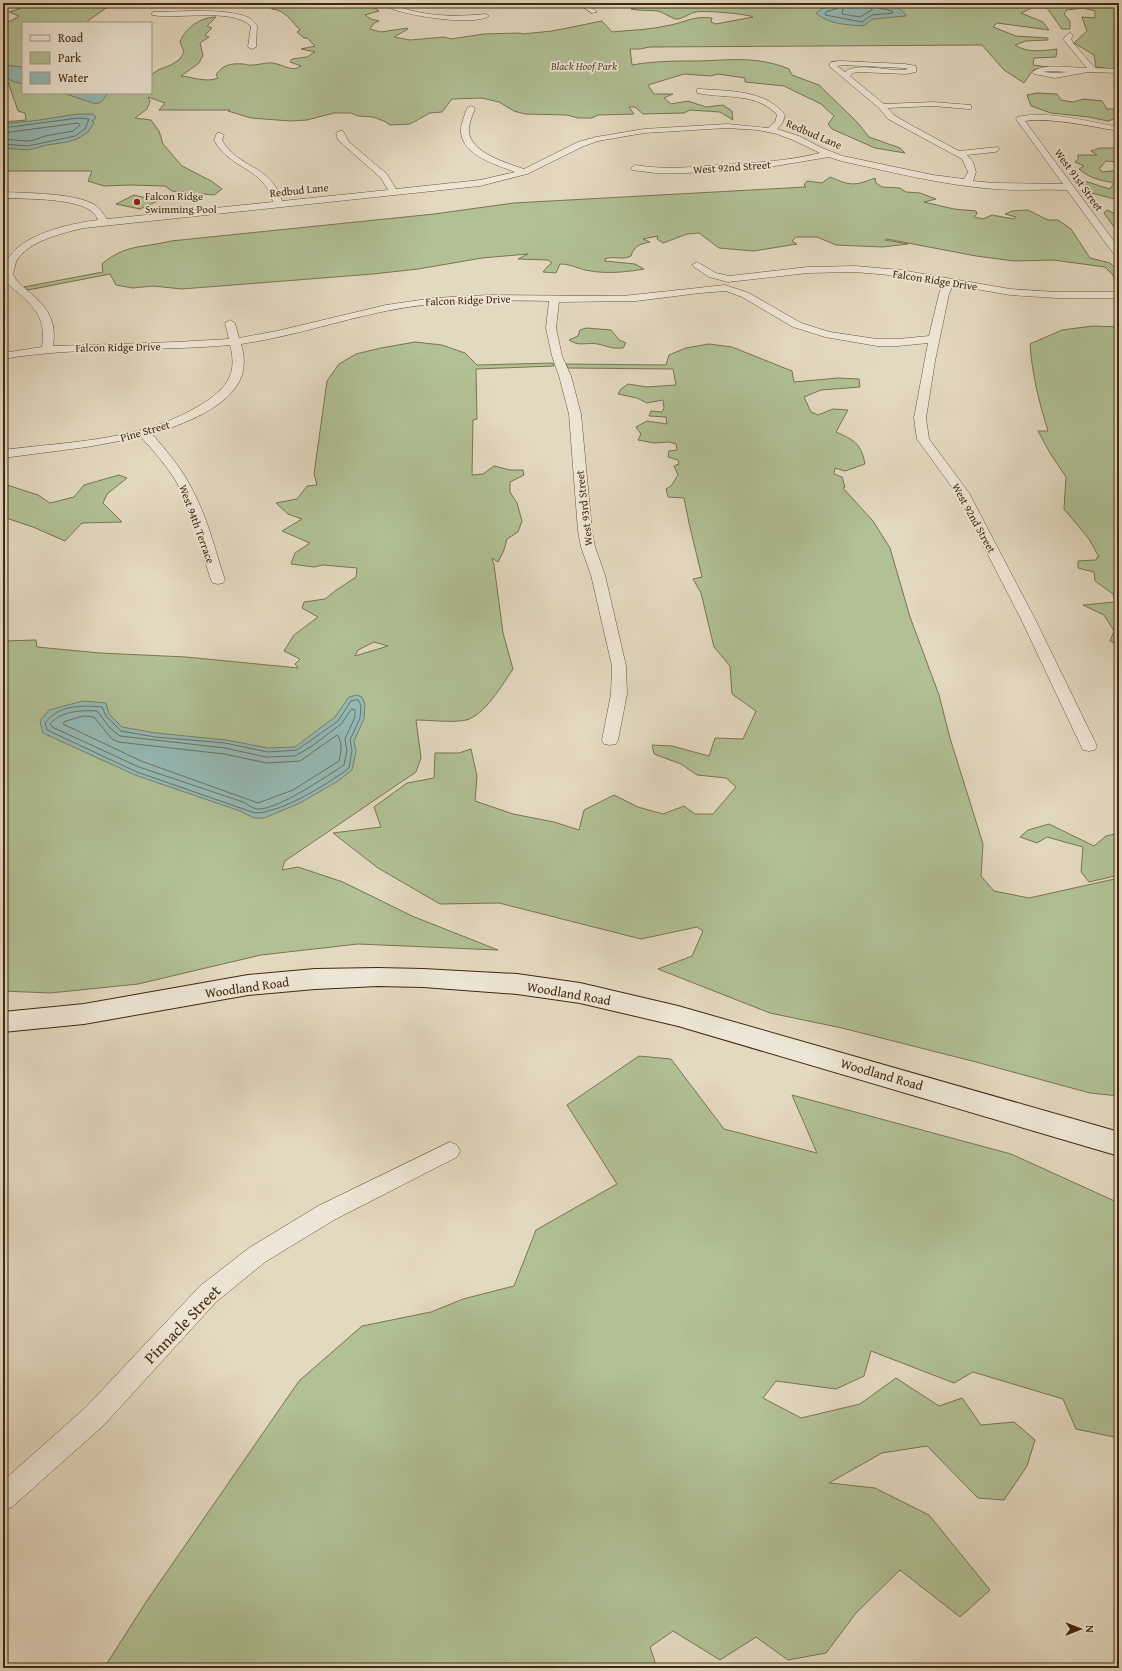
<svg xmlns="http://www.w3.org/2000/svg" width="1122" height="1671" font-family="'Gentium Book Plus',serif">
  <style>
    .green { fill: #b1c095; stroke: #7a7450; fill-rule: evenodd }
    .water { fill: #95bab6; stroke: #748072 }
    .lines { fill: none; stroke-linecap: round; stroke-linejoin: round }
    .shore { stroke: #6c7161; stroke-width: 1 }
    .minor-casing { stroke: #6a5439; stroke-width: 1 }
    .secondary-casing { stroke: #42280c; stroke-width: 2 }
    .minor { fill: #ede6d6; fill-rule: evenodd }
    .secondary { fill: #ede6d6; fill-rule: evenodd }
    .poi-dot { fill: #8f2418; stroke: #ede6d6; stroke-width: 1.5 }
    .labels { text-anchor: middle; stroke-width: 3.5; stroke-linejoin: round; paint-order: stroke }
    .far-park-label { font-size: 11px; font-style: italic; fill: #584627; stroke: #ede6d6 }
    .far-street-label { font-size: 11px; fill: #42280c; stroke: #ede6d6 }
    .far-poi-label { font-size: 11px; fill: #42280c; stroke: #ede6d6; text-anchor: start }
    .street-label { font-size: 13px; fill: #42280c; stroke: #ede6d6 }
    .near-street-label { font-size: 16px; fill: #42280c; stroke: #ede6d6 }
  </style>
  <rect width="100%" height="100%" fill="#e3d9c0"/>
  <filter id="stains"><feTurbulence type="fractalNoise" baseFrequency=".005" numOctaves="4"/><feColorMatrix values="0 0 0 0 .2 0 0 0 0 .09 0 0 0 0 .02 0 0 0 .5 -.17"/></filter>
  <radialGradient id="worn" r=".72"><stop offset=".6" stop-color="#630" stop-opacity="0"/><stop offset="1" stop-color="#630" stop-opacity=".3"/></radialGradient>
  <path class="green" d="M 12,3 L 113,3 L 85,23 L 23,23 L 23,93 L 151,93 L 151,75 L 158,70 L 171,65 L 180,59 L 184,52 L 180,42 C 185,28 201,17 216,17 L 207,26 L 212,28 L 205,35 L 209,37 L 200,43 L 203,55 L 199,63 L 181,76 C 192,77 207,83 218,78 L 216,75 C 222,65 231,63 243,64 C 246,64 249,66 252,65 C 261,65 268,61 277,64 C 286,66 292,72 301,66 L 290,62 L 292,59 L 307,57 L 315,52 L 301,49 L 315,46 L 307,38 L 304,38 L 297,32 L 300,30 C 291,21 285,10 272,9 L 270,5 L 242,6 L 243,3 L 336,3 C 344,10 356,4 366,5 C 371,6 375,8 379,11 L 365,15 L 371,19 L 379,21 L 374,23 L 370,29 L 381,32 L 407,28 L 408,29 L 394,37 L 410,40 L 444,37 L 451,39 L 484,34 L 520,33 L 522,34 L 552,31 L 602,21 L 612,32 C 630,30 648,30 665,26 C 682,24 693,15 712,18 L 711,22 L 716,24 L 753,17 C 748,14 702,10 696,12 C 689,13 682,20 675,19 C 670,17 664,13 658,11 C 649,10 640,11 631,9 L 639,6 L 631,3 L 725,3 L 746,6 L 769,3 L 1119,3 L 1119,67 L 1111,69 L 1096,67 L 1094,55 L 1074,43 L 1087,31 L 1082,17 L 1095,18 L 1095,11 L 1083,8 L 1067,10 L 1064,14 L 1070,21 L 1070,29 L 1062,29 L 1047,8 L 1032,8 L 1021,13 L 1043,22 L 1049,30 L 997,23 L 993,27 L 1016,36 L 1048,38 L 1048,40 L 1026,41 L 1015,45 C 1027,53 1043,51 1057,49 L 1056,57 L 1034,58 L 1033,65 L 1048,67 L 1033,70 L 1024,83 L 1004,70 L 982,45 L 650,47 L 640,49 L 630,49 L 632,65 C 654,61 676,61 699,61 C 731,60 758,56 789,69 L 792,75 L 819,85 L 857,122 L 869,137 L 900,148 L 905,153 L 875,148 L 832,129 L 828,124 L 834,116 L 821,104 L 784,86 L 745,82 L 745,78 L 718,74 L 711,76 L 684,74 L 648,85 L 654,94 L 673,94 L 664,98 L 671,104 L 688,101 L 706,107 L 723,105 L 732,111 L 733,120 L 720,112 L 690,110 L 684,113 L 643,114 L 635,107 L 629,107 L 634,114 L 598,115 L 592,118 L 578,118 L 567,115 L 525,114 L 514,111 L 499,102 L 482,98 L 452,99 L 442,112 L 430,113 L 410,124 L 390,125 L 384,121 L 373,117 L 358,116 L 351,113 L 334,113 L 307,120 L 290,121 L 251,118 L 228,111 L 230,110 L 159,110 L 165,103 L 148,97 L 150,101 L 147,109 L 135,118 L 151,120 L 159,131 L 163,144 L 182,166 L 211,181 L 222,189 L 214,195 L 172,191 L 165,186 L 131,185 L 104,186 L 88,181 L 92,171 L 3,171 L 3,122 L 26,120 L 25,113 L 18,111 L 8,82 L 3,79 L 3,21 L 11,21 L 19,16 L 9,12 L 19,9 L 19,7 L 10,4 Z
    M 1037,93 L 1057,94 L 1061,100 L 1073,102 L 1084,99 L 1102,101 L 1107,109 L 1119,109 L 1119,117 L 1108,121 L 1089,117 L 1051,113 L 1031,106 L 1027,95 Z
    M 1100,148 L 1119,148 L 1119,162 L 1106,161 L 1099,169 L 1103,172 L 1119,170 L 1119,200 L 1091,193 L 1082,181 C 1092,182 1100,187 1110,189 L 1114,183 C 1108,181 1102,181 1097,179 C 1091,177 1084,174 1079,169 L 1084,166 L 1075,162 L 1078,159 L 1078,155 L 1097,155 L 1091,151 Z
    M 830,177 C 851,186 854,186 875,178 L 876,183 L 882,187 L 900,188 L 906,192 L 920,193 L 936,199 L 924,202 L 954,209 L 976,211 L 977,214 L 974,217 L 983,219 L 992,215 L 1014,219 L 1016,217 L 1005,214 L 1012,211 L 1028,210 L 1048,220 L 1058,220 L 1071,229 L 1090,258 L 1110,263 L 1119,271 L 1119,291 L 1117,291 L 1113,275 L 1105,267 L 1053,260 L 1014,261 L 976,256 L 887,239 L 885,240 L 908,244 L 883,247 L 836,245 L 817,237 L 796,237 L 792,241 L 797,244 L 754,251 L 719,248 L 699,233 L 687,234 L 663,243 L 657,239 L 658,236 L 643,239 L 650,242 C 640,244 634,246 631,256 C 622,261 613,255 605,259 L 605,261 L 635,264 L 644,269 C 626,272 609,274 591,271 C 580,270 572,264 560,264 L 556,273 L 543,272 L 547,267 L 552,263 L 548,260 L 518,259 L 528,254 L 482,258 L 418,269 L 373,274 L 182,289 L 153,286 L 133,288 L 116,285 L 110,274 L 28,290 L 24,287 L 103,272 L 102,264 C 125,244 143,248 171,241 L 434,214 L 514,203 L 806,187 L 804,185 L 807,181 L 822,183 Z
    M 134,195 L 158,201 L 140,209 L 116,204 Z
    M 1107,210 L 1116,214 L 1116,217 L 1119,218 L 1119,234 L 1104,213 Z
    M 1093,326 L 1119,327 L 1119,645 L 1110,641 L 1114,631 L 1104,615 L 1083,605 L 1115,602 L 1113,594 L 1095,581 L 1094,572 L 1078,568 L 1078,561 L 1096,560 L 1097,557 L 1099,557 L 1089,539 L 1064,509 L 1066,477 L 1050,453 L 1038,431 L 1048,431 C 1039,402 1032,374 1030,344 L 1062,330 Z
    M 586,328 L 611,330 L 619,340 L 626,343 L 623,348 C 610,349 608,346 598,344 C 588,342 578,347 569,340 L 578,336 L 580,330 Z
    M 415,342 L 442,345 L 465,353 L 477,365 L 553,363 L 554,366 L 476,369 L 477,419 L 473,420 L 472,475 L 483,474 L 494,466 L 510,470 L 523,470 L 524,475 L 510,482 L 510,492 L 517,503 L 522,521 L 518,532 L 507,539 L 504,550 L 498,562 L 492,558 L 494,565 L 503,633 L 513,669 C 503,684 484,716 466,720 C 453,723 429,720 416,720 L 421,758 L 416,772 L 285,861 L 282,870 L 298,867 L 343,882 L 412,916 L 498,950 L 358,944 L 261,955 L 138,984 L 50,993 L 3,991 L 3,641 L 36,640 L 37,647 L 100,653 L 186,657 L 298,668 L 295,664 L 300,659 L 284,651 L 294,635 L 318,617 L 302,608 L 304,602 L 325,599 L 335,591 L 356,577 L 357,568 L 323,565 L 314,567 L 291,564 L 295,553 L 310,543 L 282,531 L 302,519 L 288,514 L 276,503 L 297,499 L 307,486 L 317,485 L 314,474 L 327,381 L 339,364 L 356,354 L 381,348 ZM 374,642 L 388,646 L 355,656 L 358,650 Z
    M 709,344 L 732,347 L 792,371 L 794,382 L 838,378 L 859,379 L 860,387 L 821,390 L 804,397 L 811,412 L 818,415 L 833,409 L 848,410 L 836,432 C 854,440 861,443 865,464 L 845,471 L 835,468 L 834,474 L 842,477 L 845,487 L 843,488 L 873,521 L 890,548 L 910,617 L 939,695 L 950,738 L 983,844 L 981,876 L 994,891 L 1029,898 L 1119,878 L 1119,1096 L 1090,1093 L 976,1062 L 842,1028 L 770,1013 L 658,969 L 692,956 L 703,931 L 697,927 L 641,939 L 499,903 L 440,904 L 378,868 L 333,833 L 381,827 L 374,807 L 407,783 L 434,778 L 435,753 L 459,753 L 471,749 L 477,776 L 475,801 L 513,814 L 554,822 L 579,830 L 584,810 L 614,795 L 638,807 L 663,814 L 684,806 L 695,814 L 713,814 L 736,787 L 726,778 L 697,775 L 681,764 L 654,754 L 652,745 L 672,746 L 709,756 L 715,738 L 743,739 L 756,711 L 732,694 L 730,666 L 714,647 L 701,593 L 693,579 L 702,577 L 689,523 L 684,498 L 668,497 L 666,489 L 671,486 L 678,475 L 674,466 L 679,464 L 678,460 L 668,457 L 669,451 L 677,450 L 676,444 L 669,442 L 654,443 L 638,440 L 641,434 L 636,427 L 647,421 L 667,424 L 666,417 L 649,416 L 651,411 L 662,412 L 664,408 L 663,400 L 647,403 L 637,398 L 618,394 L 621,389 L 628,384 L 647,387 L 676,385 L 673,369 L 568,368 L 566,364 L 666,365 L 669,355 L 686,348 Z
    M 119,475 L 127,478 L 107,494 L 103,503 L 122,522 L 82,523 L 65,541 L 33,527 L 3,517 L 3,487 L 7,485 L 38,495 L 50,503 L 74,497 L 84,485 Z
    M 1049,824 L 1094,846 L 1106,836 L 1119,833 L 1119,875 L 1089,882 L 1081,872 L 1083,847 L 1047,837 L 1037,843 L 1020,837 L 1028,830 Z
    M 639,1056 L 671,1059 L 724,1129 L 817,1153 L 792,1095 L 1011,1154 L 1119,1203 L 1119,1438 L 1076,1429 L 1063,1399 L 973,1372 L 954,1383 L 871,1351 L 864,1376 L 836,1389 L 776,1381 L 763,1398 L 801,1418 L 860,1404 L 896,1378 L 939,1406 L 962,1398 L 981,1425 L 1014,1422 L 1035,1440 L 1027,1466 L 1004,1500 L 978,1498 L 927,1446 L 882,1453 L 829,1483 L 875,1488 L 929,1515 L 990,1590 L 960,1617 L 900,1570 L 856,1613 L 826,1653 L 788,1660 L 756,1637 L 720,1660 L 673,1631 L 650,1647 L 657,1668 L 509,1668 L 507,1663 L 430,1668 L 104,1668 L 146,1602 L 299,1381 L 362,1326 L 431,1312 L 463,1299 L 514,1286 L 536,1230 L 617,1184 L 567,1105 Z"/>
  <path class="water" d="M 867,3 C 880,5 900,3 906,16 L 873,19 L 863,26 C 849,25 827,24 816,13 C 829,1 851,3 867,3 Z
    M 3,65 L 23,67 L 23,84 L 12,81 L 3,76 Z
    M 63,93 L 108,93 L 101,102 L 96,104 Z
    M 77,114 L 93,114 L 96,117 L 95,119 L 92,121 L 94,123 L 88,132 L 77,139 L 67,142 L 47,145 L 28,150 L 3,148 L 3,124 L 40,120 Z
    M 357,695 L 362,697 L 365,704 L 364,719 L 354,741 L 356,751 L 352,770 L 338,781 L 300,803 L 264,818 L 254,818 L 240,811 L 135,775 L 43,733 L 40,721 L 49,710 L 83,701 L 106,703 L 109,714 L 122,727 L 156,733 L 226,740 L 268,748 L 295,747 L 335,717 L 349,697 Z"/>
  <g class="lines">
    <path class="shore" d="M 839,3 L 838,8 L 826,12 L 825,15 L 862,22 L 872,15 L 893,13 L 892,11 L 879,8 L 876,3
      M 844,3 L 842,14 L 860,17 L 872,10 L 871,3
      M 3,128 L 78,118 L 89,119 L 85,129 L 75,136 L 28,146 L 3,144
      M 3,133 L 78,123 L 80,125 L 73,131 L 45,136 L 34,140 L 27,141 L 3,139
      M 358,700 L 361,705 L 360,718 L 350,740 L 352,751 L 349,768 C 328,784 281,813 255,813 L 137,772 L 47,730 L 45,723 C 58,705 82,705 102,707 L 106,716 L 121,731 L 155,737 L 225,743 L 268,752 L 297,750 L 338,721 L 351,701 Z
      M 352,709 L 355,710 L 355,717 L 345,739 L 347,751 L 344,765 C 327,776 276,811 257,809 C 252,808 247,804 243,802 L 139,767 L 52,727 L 50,724 C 61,711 81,710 97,711 L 110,728 L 120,736 L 225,748 L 266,757 L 295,756 L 312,746 L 341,724 Z
      M 84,716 L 94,717 L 111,738 L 118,742 L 224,754 L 267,763 L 300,761 L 337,735 C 343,742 341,753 339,761 L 293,790 L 258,803 L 141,761 L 63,724 L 64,722 Z"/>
    <defs>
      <path id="minor" d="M 380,3 C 393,3 405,10 418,12 C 441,17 464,16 486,14 L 489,16 C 474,27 394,15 380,3 Z
        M 577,3 L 585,3 L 597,12 L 592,13 Z
        M 154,12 C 177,12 232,7 251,19 C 253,21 256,24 257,26 L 256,47 L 252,49 L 248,47 L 251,26 C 231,7 177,20 152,15 L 152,13 Z
        M 1070,33 L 1073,35 L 1071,39 L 1073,43 L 1095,68 L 1119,69 L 1119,73 L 1088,72 L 1055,78 L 1034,74 L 1033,72 C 1042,63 1074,68 1087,68 L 1063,39 L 1068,34 ZM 1049,71 L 1068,72 L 1055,73 L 1043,72 Z
        M 841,61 L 905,64 L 916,66 L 916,72 L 906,74 L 858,72 L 853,73 L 850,76 L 884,104 L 933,102 L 971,105 L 971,109 L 968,109 L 933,106 L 888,108 L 894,115 L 909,124 L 959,151 L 998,147 L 999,149 L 998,151 L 995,152 L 967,155 L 973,162 L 976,172 L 973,181 L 994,183 L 1063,184 L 1016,119 L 1017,117 C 1046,110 1090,122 1119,127 L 1119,131 C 1094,127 1049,117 1025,121 L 1119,248 L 1119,258 L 1116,257 L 1067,190 C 1043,189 1018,191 994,189 C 942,185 892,172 841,161 L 829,157 L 775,166 L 688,173 L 656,173 L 632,170 L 631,168 L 635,165 C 664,170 692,167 720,165 C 754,163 788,161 820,153 L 793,140 L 777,134 L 758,130 L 727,128 L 644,133 L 598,141 L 584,146 L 527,174 L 480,186 L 84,228 C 63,233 27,241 16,262 C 15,266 14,270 13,274 C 16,281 22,286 28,291 C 47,307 57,320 53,346 L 176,342 L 229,339 L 225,323 L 230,320 L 235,323 L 239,338 L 277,331 L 386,305 L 434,298 L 488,295 L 623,296 L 725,285 L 749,293 L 801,323 L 830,332 L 877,339 L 898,339 L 929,336 L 939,294 L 943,283 L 901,276 L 855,272 L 808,273 L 728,282 L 709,277 L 694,267 L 692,265 L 697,262 L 716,273 L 729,276 L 808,267 L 855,266 L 901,270 L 1010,289 L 1056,292 L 1119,292 L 1119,298 L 1056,298 L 1010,295 L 953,285 L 949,294 L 935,361 L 926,418 L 929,439 L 969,493 L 1035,619 L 1097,746 L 1095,750 L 1089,751 L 1083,750 L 1081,746 L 1021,619 L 957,494 L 917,439 L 914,418 L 928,343 L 898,346 L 877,346 L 825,337 L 793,327 L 742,297 L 726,291 L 700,293 L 636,301 L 559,302 L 556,328 L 562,356 L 571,376 L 581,414 L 592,531 L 595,547 L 605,575 L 626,666 L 627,694 L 618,740 L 616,744 L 610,745 L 604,744 L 602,740 L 611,694 L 612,666 L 591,575 L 581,547 L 578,531 L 569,414 L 559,376 L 552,356 L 546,328 L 549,301 C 494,300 439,300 386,311 C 337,321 290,337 241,344 C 244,354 245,364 242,375 C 232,407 181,425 152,434 C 167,451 183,470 193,491 C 208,519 215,550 225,580 L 223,583 L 218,584 L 213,583 L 211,580 C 200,547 193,511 176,481 C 166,465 153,450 141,437 L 87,447 L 3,458 L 3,450 C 72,441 149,441 208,400 C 216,394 225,387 229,378 C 234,368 233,356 230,345 C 155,352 78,346 3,359 L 3,353 L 42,347 C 46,320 37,309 17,292 C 12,288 6,283 4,276 C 3,272 5,268 6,264 C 15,235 72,223 98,220 C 96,215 92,211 88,209 C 69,198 25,199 3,198 L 3,192 C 26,193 76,193 95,205 C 100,209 104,214 107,219 L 273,202 C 263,166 231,171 214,140 L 217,133 L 220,133 L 224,135 L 222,140 C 238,169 271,164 282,201 L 388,190 L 381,178 L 338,140 L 336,133 L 340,131 L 343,131 L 349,142 L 387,174 L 396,189 L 480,180 L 515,172 C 497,165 464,156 461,133 C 460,125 465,115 467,108 L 471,106 L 475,108 C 473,115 468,124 469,132 C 471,153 507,163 524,169 L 578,142 L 596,137 L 644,129 L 727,124 L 768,128 L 775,122 L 777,115 C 757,92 725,99 697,93 L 697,89 L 700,89 C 729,91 766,90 785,115 L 783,122 L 777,129 L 799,136 L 822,148 L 843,156 L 933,175 L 964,179 L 968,172 L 962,159 L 888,119 L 879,108 L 829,66 L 831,62 ZM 841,65 L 905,68 L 908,69 C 892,73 857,61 845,72 L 837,66 Z
        M 450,1142 L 457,1145 L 460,1151 L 457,1157 L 334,1220 L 265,1262 L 216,1302 L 104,1425 L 12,1507 L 3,1511 L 3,1481 L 86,1407 L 200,1286 L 249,1248 L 318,1206 Z"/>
      <path id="secondary" d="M 378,968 L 423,969 L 517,974 L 580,983 L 678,1006 L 1119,1132 L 1119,1156 L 678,1026 L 580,1003 L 517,994 L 423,987 L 378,986 L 315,989 L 248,995 L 84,1024 L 3,1032 L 3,1012 L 84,1004 L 248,975 L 315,969 Z"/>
    </defs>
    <use href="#minor" class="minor-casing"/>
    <use href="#secondary" class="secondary-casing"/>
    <use href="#minor" class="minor"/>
    <use href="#secondary" class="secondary"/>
  </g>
  <circle class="poi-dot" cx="137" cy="202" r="4"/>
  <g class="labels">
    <g class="far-park-label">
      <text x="584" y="70">Black Hoof Park</text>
    </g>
    <g class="far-street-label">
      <text transform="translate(814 134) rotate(23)" y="4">Redbud Lane</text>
      <text transform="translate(732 167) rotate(-4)" y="4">West 92nd Street</text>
      <text transform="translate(1079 180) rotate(54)" y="4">West 91st Street</text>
      <text transform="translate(299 190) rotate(-6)" y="4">Redbud Lane</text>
      <text transform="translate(935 280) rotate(9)" y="4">Falcon Ridge Drive</text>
      <text transform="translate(468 300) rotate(-2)" y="4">Falcon Ridge Drive</text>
      <text transform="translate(118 347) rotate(-1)" y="4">Falcon Ridge Drive</text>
      <text transform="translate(145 431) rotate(-16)" y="4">Pine Street</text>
      <text transform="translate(584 508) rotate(-97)" y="4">West 93rd Street</text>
      <text transform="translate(974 518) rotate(61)" y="4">West 92nd Street</text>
      <text transform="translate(197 524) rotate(70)" y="4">West 94th Terrace</text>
    </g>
    <g class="far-poi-label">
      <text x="145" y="200">Falcon Ridge<tspan x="145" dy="13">Swimming Pool</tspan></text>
    </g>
    <g class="street-label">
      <text transform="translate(247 987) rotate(-8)" y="5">Woodland Road</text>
      <text transform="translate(569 993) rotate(10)" y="5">Woodland Road</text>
      <text transform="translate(882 1074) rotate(16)" y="5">Woodland Road</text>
    </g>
    <g class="near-street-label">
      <text transform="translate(182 1324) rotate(-46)" y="6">Pinnacle Street</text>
    </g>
  </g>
  <rect width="1122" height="1671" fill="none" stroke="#e3d9c0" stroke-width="16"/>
  <rect x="4" y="4" width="1114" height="1663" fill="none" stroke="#42280c" stroke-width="2"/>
  <rect x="8" y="8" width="1106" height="1655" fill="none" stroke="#42280c"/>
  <rect x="22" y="22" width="130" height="72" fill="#ede6d6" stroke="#a99a85"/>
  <rect x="30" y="35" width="20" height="6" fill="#ede6d6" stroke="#a99a85"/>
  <text x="58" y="42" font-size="12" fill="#42280c">Road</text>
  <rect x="30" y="52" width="20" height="12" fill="#b1c095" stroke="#a99a85"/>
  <text x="58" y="62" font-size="12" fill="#42280c">Park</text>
  <rect x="30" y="72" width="20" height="12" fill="#95bab6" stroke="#a99a85"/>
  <text x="58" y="82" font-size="12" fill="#42280c">Water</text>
  <g transform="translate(1080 1629) rotate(90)" stroke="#ede6d6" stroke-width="3" paint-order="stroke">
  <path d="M0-3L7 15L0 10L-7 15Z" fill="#42280c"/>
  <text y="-6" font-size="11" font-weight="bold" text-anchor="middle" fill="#42280c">N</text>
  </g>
  <rect width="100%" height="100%" filter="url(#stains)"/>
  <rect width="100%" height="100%" fill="url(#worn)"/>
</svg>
